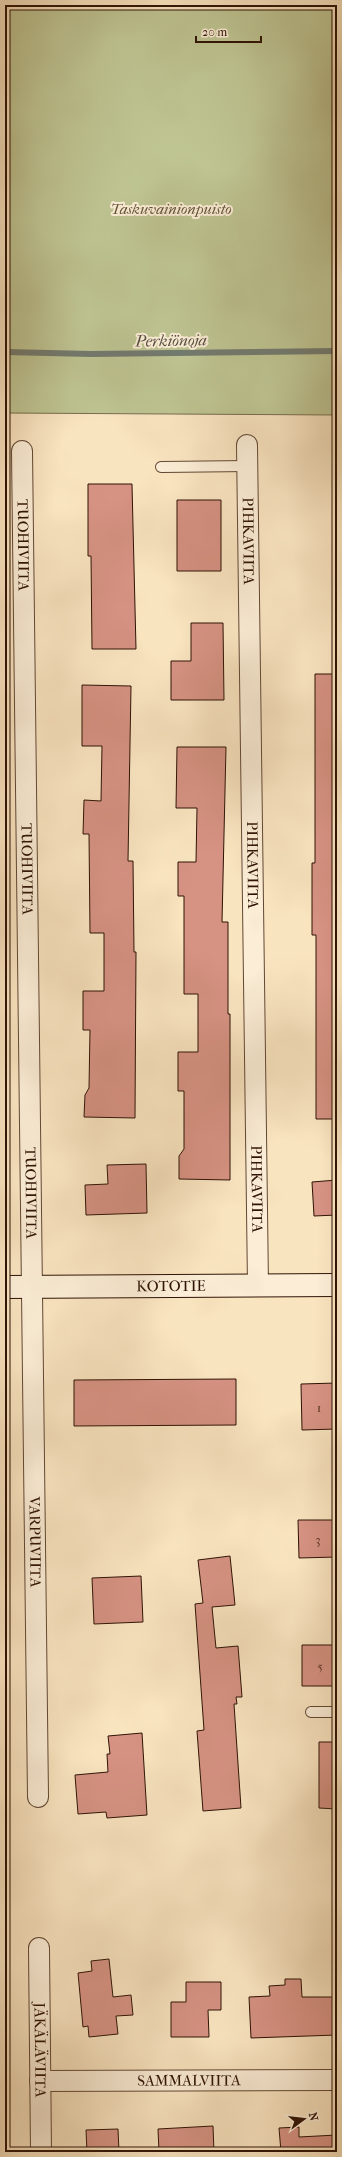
<svg xmlns="http://www.w3.org/2000/svg" width="342" height="2157" font-family="'IM FELL French Canon',serif">
  <style>
    .green { fill: #bec492; stroke: #766c4c }
    .lines { fill: none; stroke-linecap: round; stroke-linejoin: round }
    .stream { stroke: #727a6f; stroke-width: 6 }
    .building { fill: #d69283; stroke: #2f1305 }
    .lane-casing { stroke: #624734; stroke-width: 12 }
    .street-casing { stroke: #624734; stroke-width: 22 }
    .secondary-casing { stroke: #2f1305; stroke-width: 24 }
    .lane { stroke: #fbedd6; stroke-width: 10 }
    .street { stroke: #fbedd6; stroke-width: 20 }
    .secondary { stroke: #fbedd6; stroke-width: 22 }
    .labels { text-anchor: middle; stroke-width: 4; stroke-linejoin: round; paint-order: stroke }
    .number-label { font-size: 13px; fill: #593324 }
    .park-label { font-size: 15px; font-style: italic; fill: #615136; stroke: #fbedd6 }
    .street-label { font-size: 15px; fill: #2f1305; stroke: #fbedd6 }
    .water-label { font-size: 16px; font-style: italic; fill: #564f43; stroke: #fbedd6 }
  </style>
  <rect width="100%" height="100%" fill="#f9e4c0"/>
  <filter id="stains"><feTurbulence type="fractalNoise" baseFrequency=".005" numOctaves="4"/><feColorMatrix values="0 0 0 0 .2 0 0 0 0 .09 0 0 0 0 .02 0 0 0 .5 -.17"/></filter>
  <radialGradient id="worn" r=".72"><stop offset=".6" stop-color="#630" stop-opacity="0"/><stop offset="1" stop-color="#630" stop-opacity=".3"/></radialGradient>
  <path class="green" d="M 5,5 L 337,5 L 337,415 L 5,413 Z"/>
  <g class="lines">
    <path class="stream" d="M 5,352 L 91,354 L 337,351"/>
  </g>
  <path class="building" d="M 88,484 L 132,484 L 136,649 L 92,649 L 91,556 L 88,556 Z
    M 177,500 L 221,500 L 221,571 L 177,571 Z
    M 191,623 L 223,623 L 224,700 L 171,700 L 171,661 L 191,661 Z
    M 315,674 L 337,674 L 337,1119 L 316,1119 L 316,935 L 312,935 L 312,863 L 315,863 Z
    M 82,685 L 131,686 L 128,861 L 133,861 L 134,952 L 136,952 L 135,1118 L 84,1117 L 85,1095 L 89,1088 L 90,1030 L 83,1030 L 83,991 L 104,991 L 104,933 L 90,933 L 89,834 L 83,834 L 84,800 L 101,801 L 102,746 L 82,746 Z
    M 177,747 L 226,747 L 222,922 L 228,922 L 228,1014 L 230,1014 L 230,1180 L 179,1179 L 179,1156 L 184,1149 L 184,1091 L 178,1091 L 178,1052 L 198,1052 L 198,994 L 184,994 L 184,896 L 178,896 L 178,862 L 196,862 L 197,808 L 176,808 Z
    M 146,1164 L 147,1213 L 86,1215 L 85,1185 L 108,1184 L 107,1165 Z
    M 337,1180 L 337,1215 L 314,1216 L 312,1182 Z
    M 236,1379 L 236,1425 L 74,1426 L 74,1380 Z
    M 337,1383 L 337,1429 L 302,1430 L 301,1384 Z
    M 298,1520 L 337,1520 L 337,1557 L 299,1558 Z
    M 230,1556 L 235,1605 L 212,1607 L 216,1648 L 238,1646 L 242,1697 L 236,1697 L 237,1704 L 234,1704 L 241,1808 L 203,1811 L 197,1731 L 204,1730 L 195,1604 L 203,1603 L 198,1560 Z
    M 141,1576 L 143,1622 L 94,1624 L 92,1578 Z
    M 302,1645 L 337,1645 L 337,1686 L 302,1686 Z
    M 142,1733 L 147,1815 L 107,1818 L 106,1812 L 78,1814 L 75,1775 L 108,1772 L 107,1754 L 110,1754 L 108,1736 Z
    M 319,1742 L 337,1742 L 337,1809 L 319,1808 Z
    M 109,1959 L 113,1997 L 131,1995 L 133,2015 L 116,2016 L 118,2034 L 89,2037 L 88,2026 L 83,2027 L 78,1973 L 92,1971 L 91,1961 Z
    M 285,1979 L 301,1979 L 302,1997 L 337,1997 L 337,2035 L 251,2038 L 249,1997 L 270,1996 L 269,1986 L 285,1985 Z
    M 186,1982 L 221,1982 L 221,2010 L 208,2010 L 209,2037 L 171,2037 L 171,2002 L 186,2002 Z
    M 213,2126 L 214,2152 L 159,2152 L 158,2129 Z
    M 299,2127 L 299,2137 L 337,2135 L 337,2152 L 281,2152 L 279,2128 Z
    M 118,2129 L 119,2152 L 87,2152 L 86,2130 Z"/>
  <g class="lines">
    <defs>
      <path id="lane" d="M 161,467 L 248,466
        M 311,1712 L 337,1712"/>
      <g id="street">
        <path id="s1" d="M 247,445 L 258,1286"/>
        <path id="s2" d="M 22,451 L 38,1797"/>
        <path id="s3" d="M 39,1948 L 41,2152"/>
        <path id="s4" d="M 40,2081 L 337,2080"/>
      </g>
      <g id="secondary">
        <path id="s5" d="M 5,1287 L 337,1285"/>
      </g>
    </defs>
    <use href="#lane" class="lane-casing"/>
    <use href="#street" class="street-casing"/>
    <use href="#secondary" class="secondary-casing"/>
    <use href="#lane" class="lane"/>
    <use href="#street" class="street"/>
    <use href="#secondary" class="secondary"/>
  </g>
  <g class="labels">
    <g class="number-label">
      <text x="319" y="1412">1</text>
      <text x="318" y="1544">3</text>
      <text x="320" y="1671">5</text>
    </g>
    <g class="park-label">
      <text x="171" y="214">Taskuvainionpuisto</text>
    </g>
    <g class="street-label">
      <text dy="5" stroke="none"><textPath href="#s1" startOffset="96">PIHKAVIITA</textPath></text>
      <text dy="5" stroke="none"><textPath href="#s2" startOffset="94">TUOHIVIITA</textPath></text>
      <text dy="5" stroke="none"><textPath href="#s1" startOffset="420">PIHKAVIITA</textPath></text>
      <text dy="5" stroke="none"><textPath href="#s2" startOffset="418">TUOHIVIITA</textPath></text>
      <text dy="5" stroke="none"><textPath href="#s1" startOffset="744">PIHKAVIITA</textPath></text>
      <text dy="5" stroke="none"><textPath href="#s2" startOffset="742">TUOHIVIITA</textPath></text>
      <text dy="5" stroke="none"><textPath href="#s5" startOffset="166">KOTOTIE</textPath></text>
      <text dy="5" stroke="none"><textPath href="#s2" startOffset="1091">VARPUVIITA</textPath></text>
      <text dy="5" stroke="none"><textPath href="#s3" startOffset="102">JÄKÄLÄVIITA</textPath></text>
      <text dy="5" stroke="none"><textPath href="#s4" startOffset="149">SAMMALVIITA</textPath></text>
    </g>
    <g class="water-label">
      <text transform="translate(171 340) rotate(-1)" y="6">Perkiönoja</text>
    </g>
  </g>
  <rect width="342" height="2157" fill="none" stroke="#f9e4c0" stroke-width="20"/>
  <rect x="6" y="6" width="330" height="2145" fill="none" stroke="#2f1305" stroke-width="2"/>
  <rect x="10" y="10" width="322" height="2137" fill="none" stroke="#2f1305"/>
  <g transform="translate(304 2119) rotate(75)" stroke="#fbedd6" stroke-width="3" paint-order="stroke">
  <path d="M0-3L7 15L0 10L-7 15Z" fill="#2f1305"/>
  <text y="-6" font-size="11" font-weight="bold" text-anchor="middle" fill="#2f1305">N</text>
  </g>
  <path d="M196 36v6h65v-6" fill="none" stroke="#2f1305" stroke-width="2"/>
  <text x="202" y="36" font-size="12" fill="#2f1305" stroke="#fbedd6" stroke-width="3" paint-order="stroke">20 m</text>
  <rect width="100%" height="100%" filter="url(#stains)"/>
  <rect width="100%" height="100%" fill="url(#worn)"/>
</svg>
